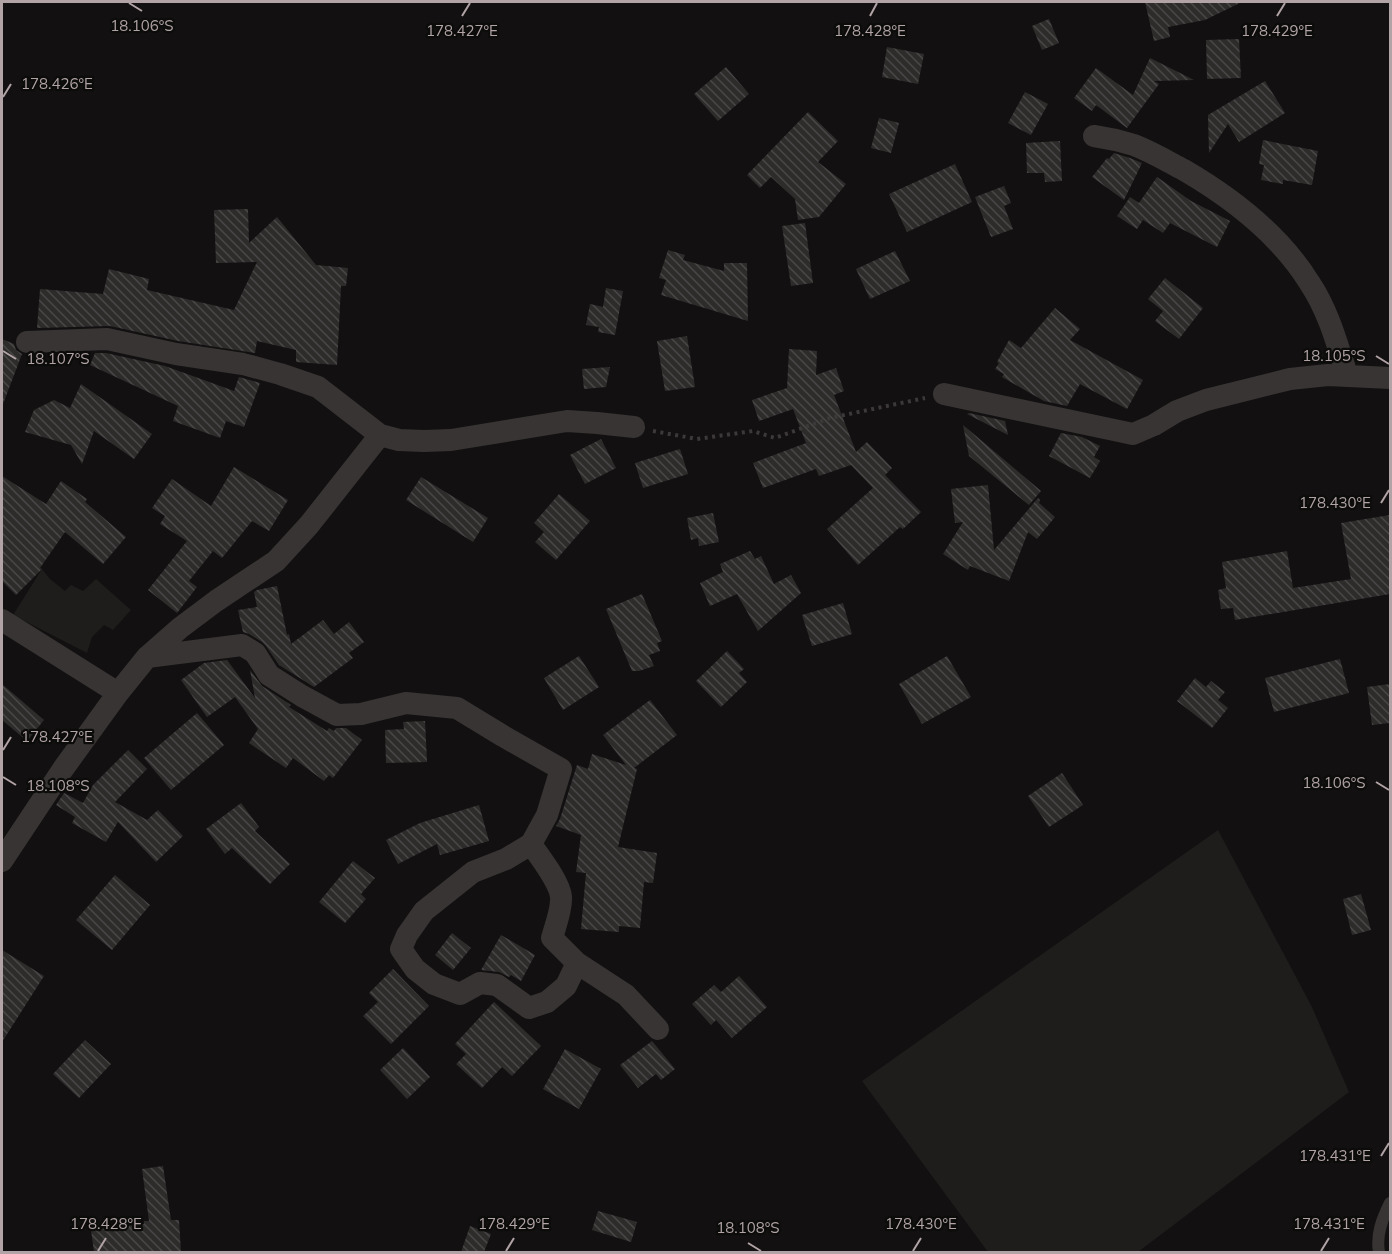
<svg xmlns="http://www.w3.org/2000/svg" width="1392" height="1254" font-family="Mulish,sans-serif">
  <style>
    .built { fill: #1e1d1c }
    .building { fill: url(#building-back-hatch) }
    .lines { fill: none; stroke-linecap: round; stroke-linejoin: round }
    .path { stroke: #3d3839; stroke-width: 4; stroke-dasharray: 3 4.5; stroke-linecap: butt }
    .service { stroke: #383434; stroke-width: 12 }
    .minor { stroke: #383434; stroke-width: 22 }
    .ticks { fill: none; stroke: #b1a3a6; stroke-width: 2 }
    .ticks-label { font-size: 15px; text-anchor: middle; fill: #b1a3a6; stroke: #0c0c0b; stroke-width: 4.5; stroke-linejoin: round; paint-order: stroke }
  </style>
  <defs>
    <pattern id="building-back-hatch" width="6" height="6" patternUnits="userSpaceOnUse" patternTransform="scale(1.5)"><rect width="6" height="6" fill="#2d2c2b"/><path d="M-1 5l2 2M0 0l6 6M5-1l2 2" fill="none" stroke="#494747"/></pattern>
  </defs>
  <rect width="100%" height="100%" fill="#121010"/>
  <path class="built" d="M 42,569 L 50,579 L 65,591 L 71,585 L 83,591 L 96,579 L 131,610 L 113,630 L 104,625 L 92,637 L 87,653 L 13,615 Z
    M 1218,830 L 1312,1007 L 1349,1092 L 1138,1252 L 988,1252 L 862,1081 Z"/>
  <path class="building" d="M 1145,2 L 1242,2 L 1205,20 L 1168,27 L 1170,37 L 1154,41 Z
    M 1049,19 L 1059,43 L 1042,50 L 1032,26 Z
    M 1239,39 L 1241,78 L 1207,79 L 1206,40 Z
    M 887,47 L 924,54 L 918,84 L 882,77 Z
    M 1150,58 L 1194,80 L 1154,81 L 1159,84 L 1127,128 L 1096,105 L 1092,111 L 1074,98 L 1096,68 L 1133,95 Z
    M 726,67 L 749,94 L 718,121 L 694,94 Z
    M 1265,81 L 1285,113 L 1239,142 L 1228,124 L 1209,153 L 1208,115 Z
    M 1025,92 L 1048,104 L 1031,135 L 1008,123 Z
    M 808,112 L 838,141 L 818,162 L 846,184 L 819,217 L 798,220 L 795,199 L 771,177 L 760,188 L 747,175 Z
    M 879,118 L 899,123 L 891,153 L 871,148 Z
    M 1263,140 L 1318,151 L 1312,185 L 1283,180 L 1283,184 L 1261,180 L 1264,165 L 1259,164 Z
    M 1060,141 L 1062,181 L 1045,182 L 1044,173 L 1027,173 L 1026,143 Z
    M 1114,153 L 1130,158 L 1142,163 L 1124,200 L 1092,177 L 1107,158 L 1109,159 Z
    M 955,164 L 972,202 L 907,232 L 889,194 Z
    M 1157,177 L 1191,201 L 1230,221 L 1217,247 L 1170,223 L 1163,233 L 1143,220 L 1137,229 L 1117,216 L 1130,197 L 1139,203 Z
    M 1004,186 L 1011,203 L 1004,206 L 1013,229 L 991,237 L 975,197 Z
    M 248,209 L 249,243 L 277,217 L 316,265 L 348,268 L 346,286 L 341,286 L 337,365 L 296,362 L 296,350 L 257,341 L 255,353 L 178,341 L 110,326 L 37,328 L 40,289 L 103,294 L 109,269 L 149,279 L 147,290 L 234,310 L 257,262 L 216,263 L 214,210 Z
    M 805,223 L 813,283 L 791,286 L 782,226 Z
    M 668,250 L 685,255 L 683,260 L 724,271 L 724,263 L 747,263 L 748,321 L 661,295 L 666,280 L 659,278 Z
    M 895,251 L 910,281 L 870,299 L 856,269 Z
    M 1165,278 L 1203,308 L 1179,339 L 1155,321 L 1163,311 L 1148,299 Z
    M 606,288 L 623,291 L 615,335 L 598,332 L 599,327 L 586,325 L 590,304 L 603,307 Z
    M 1055,308 L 1080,329 L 1070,340 L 1143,380 L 1127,409 L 1080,384 L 1067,406 L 1044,401 L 1002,377 L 1004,374 L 995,369 L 999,363 L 997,362 L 1009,340 L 1021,348 Z
    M 687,336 L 695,387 L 665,391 L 657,341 Z
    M 2,339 L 14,344 L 16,350 L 22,354 L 3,404 L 2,404 Z
    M 789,349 L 817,351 L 816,375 L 836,368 L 844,391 L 834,395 L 856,452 L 867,442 L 892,468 L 885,475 L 921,512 L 903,529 L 900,527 L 858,565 L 827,529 L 873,488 L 851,465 L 819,476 L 816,469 L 763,488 L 753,463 L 806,443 L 793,409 L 759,421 L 752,400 L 787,388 Z
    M 95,353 L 106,353 L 165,366 L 234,391 L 239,377 L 260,383 L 244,427 L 226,421 L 220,438 L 173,421 L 178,406 L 90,365 Z
    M 610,367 L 606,387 L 584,389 L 582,369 Z
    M 81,384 L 152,434 L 134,459 L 94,431 L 82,464 L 71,445 L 25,432 L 34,410 L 54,400 L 70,408 Z
    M 969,413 L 1005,421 L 1008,435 L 967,414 Z
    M 963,425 L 1041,491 L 1029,505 L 969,456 Z
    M 1061,433 L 1082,437 L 1100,446 L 1094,457 L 1100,461 L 1090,478 L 1049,456 Z
    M 601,439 L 616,468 L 585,484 L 570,455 Z
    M 680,449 L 688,474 L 643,488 L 635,463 Z
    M 234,467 L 288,500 L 269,531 L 252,521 L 222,558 L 213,551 L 189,581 L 197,587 L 177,613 L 148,590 L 187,541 L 160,524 L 165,516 L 152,508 L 172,479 L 211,506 Z
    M 2,476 L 46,504 L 61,481 L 87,499 L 85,502 L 126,537 L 103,564 L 65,532 L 40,568 L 42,569 L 16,595 L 2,581 Z
    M 421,477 L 488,518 L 473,542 L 406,500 Z
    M 988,485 L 994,550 L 1038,498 L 1040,500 L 1039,503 L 1055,517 L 1037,539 L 1028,532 L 1009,581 L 970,566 L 968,570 L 943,554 L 963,522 L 955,523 L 951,489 Z
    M 559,494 L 590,521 L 556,560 L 535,542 L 544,532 L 534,523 Z
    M 713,513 L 719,542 L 699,546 L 698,538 L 691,540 L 687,518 Z
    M 1390,515 L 1390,594 L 1235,620 L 1233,608 L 1221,609 L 1218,590 L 1226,588 L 1222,562 L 1287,551 L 1293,588 L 1351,579 L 1341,523 Z
    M 750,551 L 755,559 L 761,556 L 774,584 L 791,575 L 801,593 L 758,631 L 737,594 L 710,606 L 700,583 L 723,572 L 720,564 Z
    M 277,586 L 287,635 L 289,634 L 291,644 L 323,620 L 334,634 L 349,622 L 364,642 L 349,653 L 353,658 L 314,687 L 279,665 L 266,646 L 262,642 L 249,634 L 243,632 L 238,610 L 257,607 L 254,592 L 257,590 Z
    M 642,594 L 662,641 L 657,643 L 660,651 L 649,655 L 654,666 L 639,671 L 632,671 L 606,609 Z
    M 843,603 L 852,634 L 812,646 L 802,615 Z
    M 727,651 L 744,669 L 739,673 L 747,682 L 721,707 L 696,681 Z
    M 579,656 L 599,687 L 563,710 L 544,678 Z
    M 947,656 L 971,697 L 922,724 L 899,684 Z
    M 1340,659 L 1349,693 L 1274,712 L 1265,678 Z
    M 227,660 L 255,698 L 250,670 L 262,686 L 291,705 L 289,707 L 327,731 L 329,728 L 334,731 L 336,728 L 346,728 L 362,740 L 333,778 L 329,775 L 324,781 L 293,758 L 286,768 L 249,743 L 258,729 L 235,697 L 207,717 L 181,680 L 204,663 Z
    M 1195,678 L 1206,687 L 1211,681 L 1225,692 L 1218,700 L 1228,708 L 1212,728 L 1177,701 Z
    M 2,684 L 44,720 L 27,741 L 2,720 Z
    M 1390,684 L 1390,723 L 1372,725 L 1367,687 Z
    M 650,700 L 677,735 L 634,768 L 637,769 L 618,847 L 657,853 L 653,883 L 644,882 L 640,928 L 619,926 L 619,932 L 581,929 L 586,873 L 576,872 L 581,835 L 556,826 L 560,819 L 577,765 L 588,769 L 592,754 L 626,765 L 603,735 Z
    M 197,713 L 224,745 L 171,790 L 144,758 Z
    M 425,721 L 427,762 L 386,763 L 385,730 L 404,729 L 403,722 Z
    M 128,750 L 147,769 L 115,802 L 147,820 L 158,810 L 183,836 L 156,862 L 118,822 L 106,842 L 72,823 L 75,817 L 56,805 L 64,793 L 83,803 L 93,785 Z
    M 1062,773 L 1083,805 L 1049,827 L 1028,796 Z
    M 241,803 L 259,827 L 255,831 L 290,864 L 270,884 L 232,848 L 225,854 L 206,829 Z
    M 479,805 L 489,841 L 440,855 L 437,844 L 398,864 L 386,840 L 420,823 Z
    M 353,861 L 375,878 L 361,894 L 366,899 L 345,923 L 319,902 Z
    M 115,875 L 150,905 L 112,950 L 76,920 Z
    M 1361,894 L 1371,930 L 1352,935 L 1343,899 Z
    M 452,933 L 471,948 L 453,970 L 435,955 Z
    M 501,935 L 535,955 L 521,981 L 511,975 L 509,977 L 499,972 L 481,970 Z
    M 2,950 L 44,976 L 2,1042 Z
    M 393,969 L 429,1006 L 391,1044 L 363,1016 L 378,1002 L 369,993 Z
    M 739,976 L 767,1007 L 732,1038 L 716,1020 L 711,1025 L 692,1004 L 714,985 L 721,992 Z
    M 494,1002 L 541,1046 L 512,1076 L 502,1067 L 482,1088 L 456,1064 L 466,1054 L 455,1044 Z
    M 85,1040 L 111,1064 L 79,1098 L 53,1074 Z
    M 652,1041 L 675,1069 L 661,1080 L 656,1074 L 638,1088 L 620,1065 Z
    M 403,1048 L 430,1077 L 407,1099 L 380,1070 Z
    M 565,1049 L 601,1069 L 579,1109 L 543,1089 Z
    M 163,1166 L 171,1220 L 179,1220 L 181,1252 L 94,1252 L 91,1230 L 144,1224 L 144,1221 L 149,1221 L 142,1169 Z
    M 598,1211 L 637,1222 L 631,1242 L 592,1230 Z
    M 470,1226 L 491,1234 L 484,1252 L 461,1252 Z"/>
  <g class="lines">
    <path class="path" d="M 653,431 L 697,439 L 753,431 L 775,438 L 830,418 L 925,398"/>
    <path class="service" d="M 1379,1252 C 1376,1235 1382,1219 1390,1203"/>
    <path class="minor" d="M 1094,136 C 1108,138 1121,141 1134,145 C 1152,152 1167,161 1184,170 C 1232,198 1279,234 1309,282 C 1328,310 1337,343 1347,375
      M 27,342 L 107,339 L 176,354 L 243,364 L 280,374 L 318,387 L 380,435 L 399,440 L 424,441 L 451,440 L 567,421 L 597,423 L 634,427
      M 944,394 L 1133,434 L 1154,425 L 1177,411 L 1206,400 L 1290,379 L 1328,375 L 1390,378
      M 2,620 L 118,693
      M 147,657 L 242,645 L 255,653 L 269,675 L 302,696 L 337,715 L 361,714 L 406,703 L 457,708 L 503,736 L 561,769 L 547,815 L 531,844 L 506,859 L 473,872 L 424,911 L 407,935 L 401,949 L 415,969 L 434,984 L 460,994 L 480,983 L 497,985 L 529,1008 L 547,1002 L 566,986 L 577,963 L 552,938 C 555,927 562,909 561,897 C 560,882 539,856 531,844
      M 2,861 L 63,769 L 118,693 L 147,657 L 180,628 L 216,601 L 276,561 L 309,525 L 380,435
      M 577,963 L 626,995 L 658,1029"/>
  </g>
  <path class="ticks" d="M 129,3 L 142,11M 462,16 L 470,3M 870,16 L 877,3M 1277,16 L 1285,3M 3,97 L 11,84M 3,351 L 16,359M 1376,356 L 1389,364M 1381,503 L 1389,490M 3,750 L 11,737M 3,777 L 16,785M 1376,782 L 1389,790M 1381,1156 L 1389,1143M 748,1243 L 761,1251M 98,1251 L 106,1238M 506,1251 L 514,1238M 913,1251 L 921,1238M 1321,1251 L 1329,1238"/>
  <g class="ticks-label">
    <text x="142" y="31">18.106°S</text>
    <text x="462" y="36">178.427°E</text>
    <text x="870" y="36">178.428°E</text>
    <text x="1277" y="36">178.429°E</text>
    <text x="57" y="89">178.426°E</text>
    <text x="1334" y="361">18.105°S</text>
    <text x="58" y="364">18.107°S</text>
    <text x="1335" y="508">178.430°E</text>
    <text x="57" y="742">178.427°E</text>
    <text x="1334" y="788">18.106°S</text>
    <text x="58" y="791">18.108°S</text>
    <text x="1335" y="1161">178.431°E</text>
    <text x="106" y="1229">178.428°E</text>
    <text x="514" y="1229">178.429°E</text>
    <text x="921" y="1229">178.430°E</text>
    <text x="1329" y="1229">178.431°E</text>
    <text x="748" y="1233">18.108°S</text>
  </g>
  <rect width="1392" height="1254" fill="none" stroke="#b1a3a6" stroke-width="6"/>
</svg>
